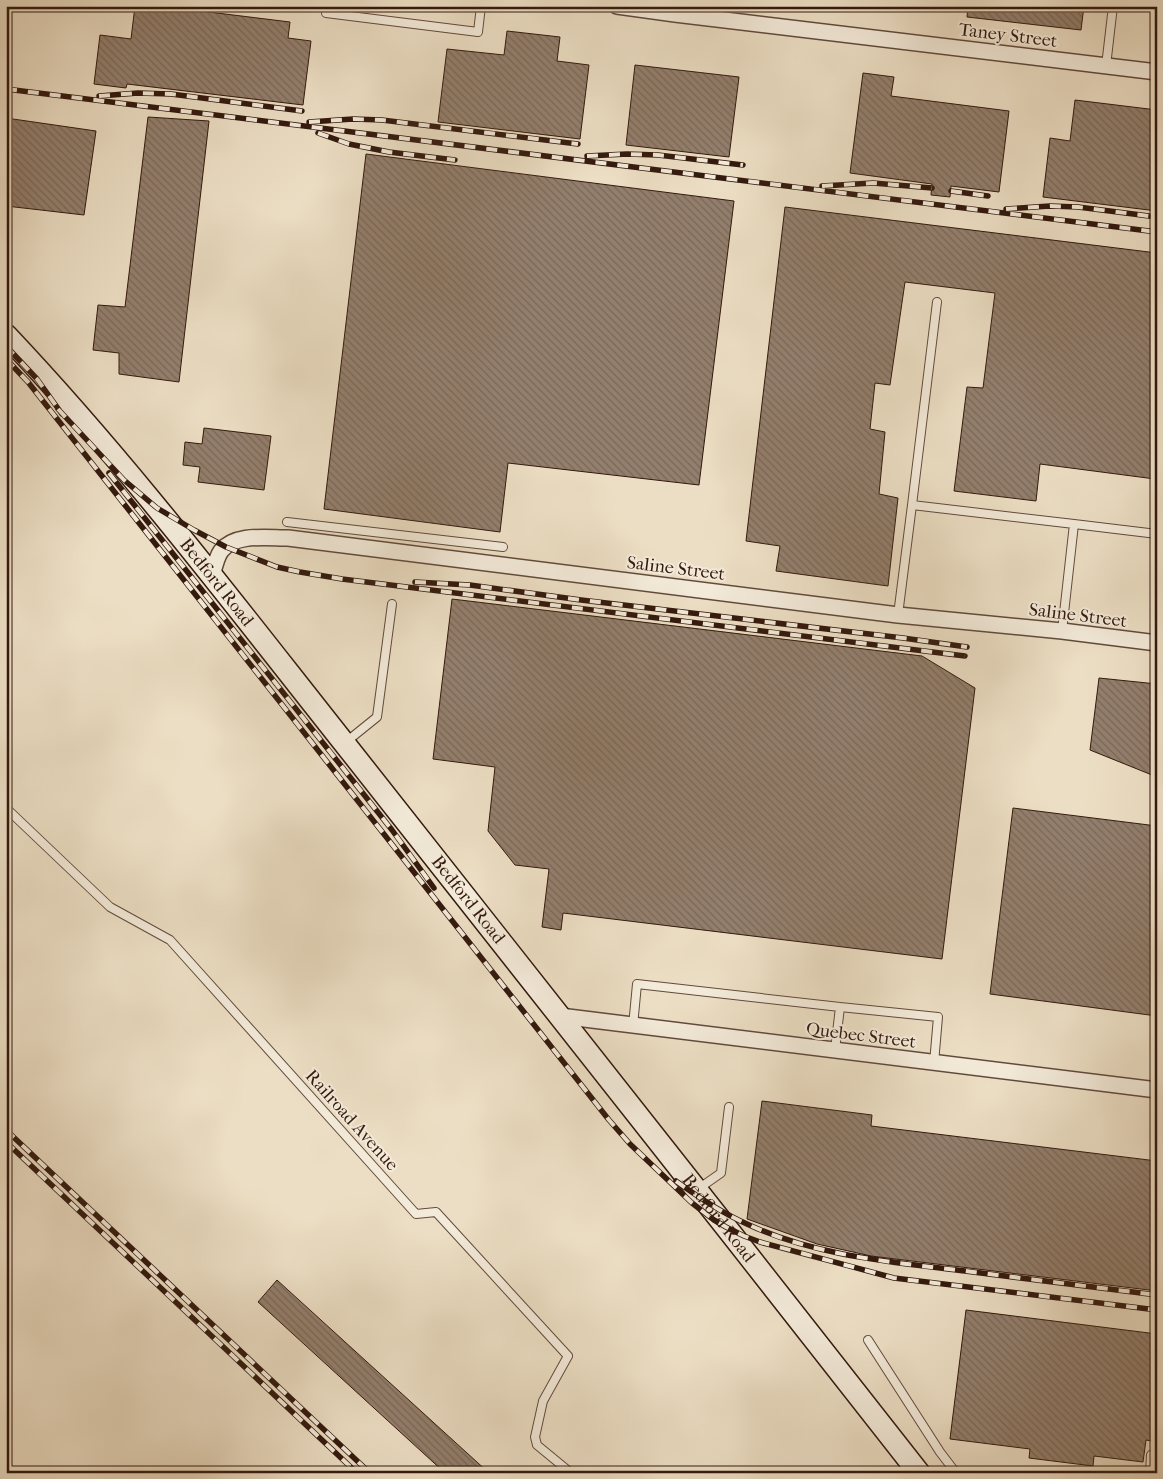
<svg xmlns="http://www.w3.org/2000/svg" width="1163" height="1479" font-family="'IM FELL French Canon',serif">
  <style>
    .building { fill: url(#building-back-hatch); stroke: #33190e }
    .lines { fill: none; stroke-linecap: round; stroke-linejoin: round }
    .lane-casing { stroke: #614a3c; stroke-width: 10 }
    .street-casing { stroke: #614a3c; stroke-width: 18 }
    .secondary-casing { stroke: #33190e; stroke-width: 24 }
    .lane { stroke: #f3ead9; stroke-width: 8 }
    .street { stroke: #f3ead9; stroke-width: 15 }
    .secondary { stroke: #f3ead9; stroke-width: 21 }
    .rail-casing { stroke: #33190e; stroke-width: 5.5 }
    .rail { stroke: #f3ead9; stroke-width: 4; stroke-dasharray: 11; stroke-linecap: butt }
    .labels { text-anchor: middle; stroke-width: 4; stroke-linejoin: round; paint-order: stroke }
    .street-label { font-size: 18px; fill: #33190e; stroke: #f3ead9 }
  </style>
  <defs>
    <pattern id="building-back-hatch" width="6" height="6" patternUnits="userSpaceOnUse" patternTransform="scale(1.25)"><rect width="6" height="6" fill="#937f6d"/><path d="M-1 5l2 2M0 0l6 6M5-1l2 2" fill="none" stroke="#796758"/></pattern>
  </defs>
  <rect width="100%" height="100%" fill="#ecdec4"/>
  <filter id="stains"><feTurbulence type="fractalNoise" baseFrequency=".004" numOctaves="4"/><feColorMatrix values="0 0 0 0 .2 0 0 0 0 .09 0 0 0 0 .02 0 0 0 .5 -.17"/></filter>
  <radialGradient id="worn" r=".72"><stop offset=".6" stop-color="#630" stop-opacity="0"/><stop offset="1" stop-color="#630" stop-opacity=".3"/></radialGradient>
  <path class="building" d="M 135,6 L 160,6 L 290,22 L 288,38 L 311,41 L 303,105 L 127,84 L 126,88 L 94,84 L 100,35 L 131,39 Z
    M 968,6 L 1084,6 L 1081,30 L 967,17 Z
    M 507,31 L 560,37 L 557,61 L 589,65 L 580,139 L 438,122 L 447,49 L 504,55 Z
    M 635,65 L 739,77 L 729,157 L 626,145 Z
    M 863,73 L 894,77 L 891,96 L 1009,111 L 999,192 L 951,186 L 950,197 L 931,195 L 932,184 L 850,173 Z
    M 1075,100 L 1157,110 L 1157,211 L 1043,197 L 1050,138 L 1070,141 Z
    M 148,117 L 209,121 L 179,382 L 119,374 L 119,353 L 93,350 L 98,305 L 125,307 Z
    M 6,118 L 96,131 L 84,215 L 6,206 Z
    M 366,154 L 734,201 L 699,485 L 508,463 L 500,532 L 324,509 Z
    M 785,207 L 1157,253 L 1157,463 L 1155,479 L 1040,464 L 1036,501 L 954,491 L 967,387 L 983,388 L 995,293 L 905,282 L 890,385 L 875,383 L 870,429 L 885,432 L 879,494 L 898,498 L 888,586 L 776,571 L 780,546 L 746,541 Z
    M 204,428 L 271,436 L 264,490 L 198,482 L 200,467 L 183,465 L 185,442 L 202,444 Z
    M 452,599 L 922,656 L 975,688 L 942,959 L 563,913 L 561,930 L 542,927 L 549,869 L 515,865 L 488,831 L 495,767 L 433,759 Z
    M 1099,678 L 1157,684 L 1157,777 L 1090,750 Z
    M 1013,808 L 1157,826 L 1157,1016 L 990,994 Z
    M 762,1101 L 872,1115 L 871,1126 L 1157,1161 L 1157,1291 L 871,1256 L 817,1244 L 747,1219 Z
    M 277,1280 L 489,1473 L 445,1473 L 258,1302 Z
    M 966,1310 L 1157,1334 L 1157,1442 L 1146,1440 L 1143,1462 L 1094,1456 L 1093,1466 L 1029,1458 L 1030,1449 L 950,1439 Z"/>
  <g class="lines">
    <defs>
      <path id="lane" d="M 327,6 L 326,13 L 478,32 L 481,6
        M 1106,66 L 1113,6
        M 912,505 L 937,302
        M 287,522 L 503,547
        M 1074,524 L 1157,534
        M 898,615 L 912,505 L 1074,524 L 1062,631
        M 346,742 L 377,717 L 392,604
        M 6,808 L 110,907 L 170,940 L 416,1214 L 436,1212 L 568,1356 L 543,1401 L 535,1437 L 537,1445 L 571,1473
        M 840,1007 L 938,1017 L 934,1063
        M 633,1026 L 637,984 L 840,1007 L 835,1050
        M 698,1189 L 721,1173 L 729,1107
        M 868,1340 L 940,1452 L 956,1473
        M 1150,1473 L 1151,1455"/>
      <path id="street" d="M 617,6 L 675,14 L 1157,72
        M 212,577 C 214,569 216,558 221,551 C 235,533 267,538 288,538 L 898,615 L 1062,631 L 1157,643
        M 560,1016 L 1157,1090"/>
      <g id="secondary">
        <path id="s1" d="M 6,335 C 130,466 240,612 352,753 C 543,992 730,1233 919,1473"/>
      </g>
    </defs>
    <use href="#lane" class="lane-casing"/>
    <use href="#street" class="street-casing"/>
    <use href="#secondary" class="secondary-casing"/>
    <use href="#lane" class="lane"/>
    <use href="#street" class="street"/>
    <use href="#secondary" class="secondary"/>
    <defs>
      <path id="rail" d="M 6,89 L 1157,232
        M 99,96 L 138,93 L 171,94 L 302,111
        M 309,122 L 353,119 L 382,120 L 578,144
        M 318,133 L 349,144 L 389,152 L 455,160
        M 587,156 L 627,154 L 658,155 L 743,165
        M 822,186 L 873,183 L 932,188
        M 951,191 L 988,196
        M 1006,209 L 1050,206 L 1078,207 L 1157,217
        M 6,346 L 37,379 L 62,414
        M 6,359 L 28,382 L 609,1120 L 630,1144 L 692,1203 L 714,1220 L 726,1227 L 744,1236 L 760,1242 L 894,1278 L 1157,1310
        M 58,409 L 124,480 L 157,508 L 194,530 L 226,547 L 277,567 L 300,572 L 342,579 L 965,656
        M 109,473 L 392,830 L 434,888
        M 415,582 L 470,585 L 581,600 L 903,638 L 967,647
        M 6,1130 L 370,1473
        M 6,1142 L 357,1473
        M 676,1181 C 698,1197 722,1213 747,1224 C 815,1256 892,1262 965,1271 C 1029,1279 1093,1287 1157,1295"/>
    </defs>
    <use href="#rail" class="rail-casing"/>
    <use href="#rail" class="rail"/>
  </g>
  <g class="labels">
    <g class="street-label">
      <text transform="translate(1008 35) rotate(7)" y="6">Taney Street</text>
      <text transform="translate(676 568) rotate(7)" y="6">Saline Street</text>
      <text dy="6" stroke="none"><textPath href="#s1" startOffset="325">Bedford Road</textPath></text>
      <text transform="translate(1078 615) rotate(7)" y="6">Saline Street</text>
      <text dy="6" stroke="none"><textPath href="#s1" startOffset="730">Bedford Road</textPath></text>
      <text transform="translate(861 1035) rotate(7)" y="6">Quebec Street</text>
      <text transform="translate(352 1120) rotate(48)" y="6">Railroad Avenue</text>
      <text dy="6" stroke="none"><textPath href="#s1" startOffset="1135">Bedford Road</textPath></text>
    </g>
  </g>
  <rect width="1163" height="1479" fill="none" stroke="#ecdec4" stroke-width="25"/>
  <rect x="8" y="8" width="1148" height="1464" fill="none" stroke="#33190e" stroke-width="2.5"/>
  <rect x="12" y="12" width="1138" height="1454" fill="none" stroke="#33190e"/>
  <rect width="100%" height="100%" filter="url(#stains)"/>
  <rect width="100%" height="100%" fill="url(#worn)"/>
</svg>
